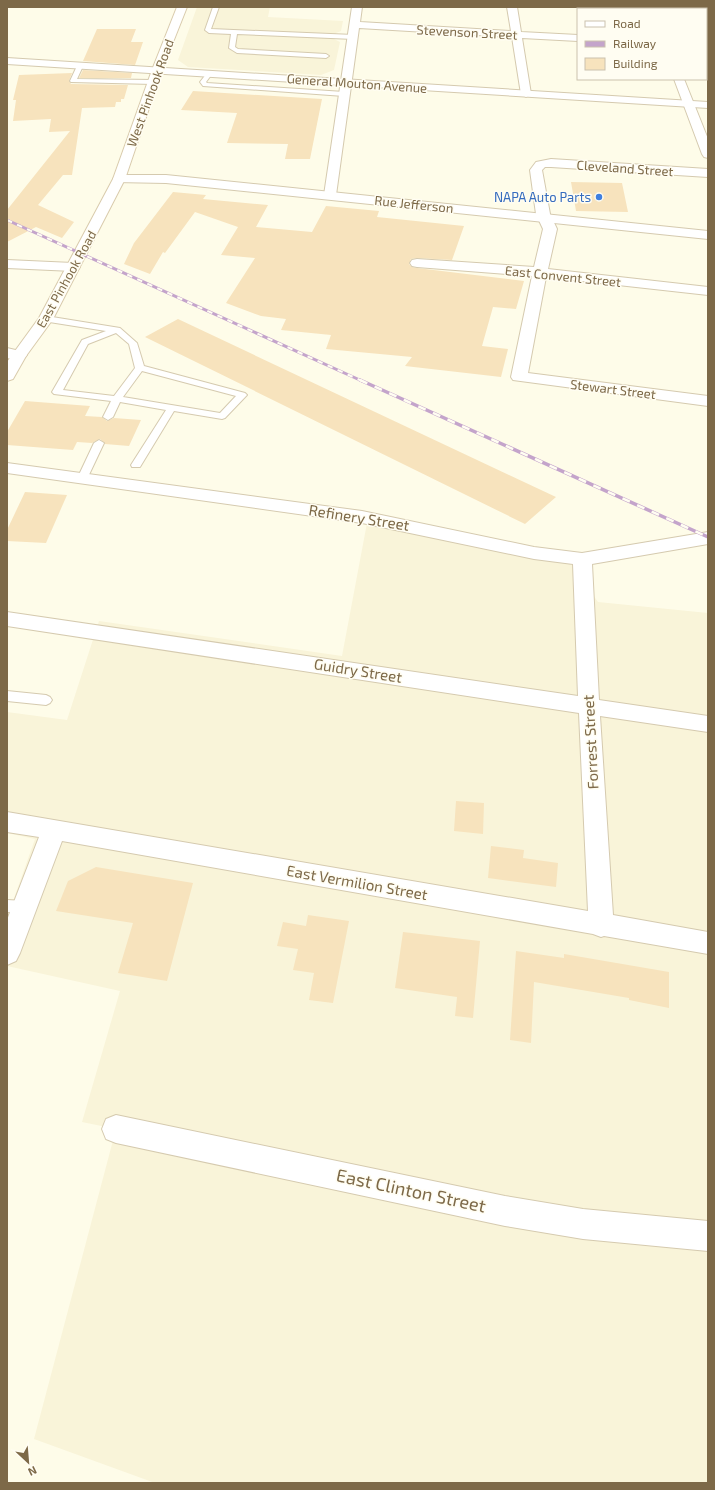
<svg xmlns="http://www.w3.org/2000/svg" width="715" height="1490" font-family="'Exo 2',sans-serif">
  <style>
    .residential { fill: #f9f4d9 }
    .building { fill: #f7e3bd }
    .lines { fill: none; stroke-linecap: round; stroke-linejoin: round }
    .service-casing { stroke: #d5caaf; stroke-width: 2 }
    .minor-casing { stroke: #d5caaf; stroke-width: 2 }
    .tertiary-casing { stroke: #d5caaf; stroke-width: 2 }
    .secondary-casing { stroke: #d9cbac; stroke-width: 2 }
    .service { fill: #fff; fill-rule: evenodd }
    .minor { fill: #fff; fill-rule: evenodd }
    .tertiary { fill: #fff; fill-rule: evenodd }
    .secondary { fill: #fff; fill-rule: evenodd }
    .rail-far1-casing { stroke: #c4a4cb; stroke-width: 3 }
    .rail-casing { stroke: #c4a4cb; stroke-width: 3.5 }
    .rail-far1 { stroke: #fffdf2; stroke-width: 2; stroke-dasharray: 5.5; stroke-linecap: butt }
    .rail { stroke: #fffdf2; stroke-width: 2.5; stroke-dasharray: 8; stroke-linecap: butt }
    .shop-dot { fill: #3f7fe0; stroke: #fffdf2; stroke-width: 1.5 }
    .labels { text-anchor: middle; stroke-width: 3; stroke-linejoin: round; paint-order: stroke }
    .far-street-label { font-size: 13px; fill: #7d6948; stroke: #fffdf2 }
    .far-shop-label { font-size: 13px; fill: #366cbe; stroke: #fffdf2; text-anchor: end }
    .street-label { font-size: 15px; fill: #7d6948; stroke: #fffdf2 }
    .near-street-label { font-size: 18px; fill: #7d6948; stroke: #fffdf2 }
  </style>
  <rect width="100%" height="100%" fill="#fefce9"/>
  <path class="residential" d="M 197,7 L 270,7 L 268,17 L 343,21 L 341,31 L 336,33 L 334,39 L 340,42 L 334,70 L 321,75 L 188,67 L 178,60 Z
    M 367,523 L 571,564 L 598,602 L 708,613 L 708,1483 L 155,1483 L 34,1439 L 116,1129 L 82,1122 L 120,991 L 7,966 L 7,918 L 35,839 L 7,833 L 7,712 L 67,720 L 99,621 L 342,656 Z"/>
  <path class="building" d="M 97,29 L 136,29 L 131,42 L 143,42 L 135,65 L 83,61 Z
    M 83,70 L 132,73 L 131,78 L 79,78 Z
    M 72,73 L 69,81 L 71,84 L 128,85 L 124,99 L 121,99 L 121,102 L 116,102 L 115,107 L 82,108 L 72,175 L 63,175 L 38,205 L 74,222 L 62,238 L 36,227 L 7,242 L 7,210 L 70,131 L 49,132 L 51,119 L 13,121 L 16,100 L 13,100 L 19,75 Z
    M 193,91 L 322,99 L 310,159 L 285,159 L 288,144 L 227,143 L 237,113 L 181,110 Z
    M 571,182 L 622,183 L 628,212 L 576,211 Z
    M 173,192 L 206,195 L 203,199 L 268,205 L 256,227 L 312,232 L 326,206 L 379,211 L 377,217 L 464,226 L 452,260 L 417,258 L 411,259 L 409,264 L 412,267 L 417,268 L 524,281 L 516,309 L 493,307 L 482,346 L 508,349 L 501,377 L 405,366 L 412,357 L 326,349 L 331,335 L 281,330 L 286,319 L 261,316 L 226,303 L 255,258 L 221,255 L 238,227 L 195,212 L 165,253 L 163,252 L 150,274 L 124,264 L 134,243 Z
    M 178,319 L 322,387 L 556,497 L 525,524 L 145,337 Z
    M 25,401 L 90,406 L 85,416 L 102,417 L 107,421 L 114,418 L 141,420 L 129,446 L 105,444 L 100,439 L 92,443 L 77,442 L 73,450 L 7,445 L 7,432 Z
    M 25,492 L 67,495 L 46,543 L 7,541 L 7,530 Z
    M 456,801 L 484,803 L 483,834 L 454,831 Z
    M 491,846 L 524,850 L 523,858 L 558,863 L 556,887 L 488,878 Z
    M 96,867 L 193,883 L 167,981 L 118,973 L 133,923 L 56,911 L 68,881 Z
    M 308,915 L 349,921 L 333,1003 L 309,1000 L 314,973 L 293,970 L 298,949 L 277,946 L 283,922 L 306,926 Z
    M 403,932 L 480,941 L 473,1018 L 455,1016 L 457,997 L 395,988 Z
    M 516,951 L 564,958 L 564,954 L 669,972 L 669,1008 L 629,1000 L 629,998 L 534,982 L 531,1043 L 510,1040 Z"/>
  <g class="lines">
    <defs>
      <path id="service" d="M 213,7 L 219,7 L 211,29 L 354,35 L 357,37 L 354,39 L 237,34 L 235,47 L 238,49 L 326,54 L 329,56 L 326,58 L 237,53 L 229,48 L 231,34 L 209,33 L 205,30 Z
        M 80,64 L 83,66 L 77,79 L 153,80 L 156,82 L 153,84 L 71,82 L 70,81 L 77,66 Z
        M 209,72 L 212,74 L 206,82 L 207,83 L 344,92 L 347,94 L 344,96 L 203,86 L 200,82 L 207,73 Z
        M 46,316 L 120,328 L 137,343 L 144,366 L 245,393 L 247,395 L 225,418 L 222,419 L 174,411 L 140,467 L 132,467 L 131,465 L 166,410 L 120,402 L 113,417 L 108,420 L 103,417 L 111,401 L 54,394 L 52,392 L 82,340 L 106,331 L 43,321 L 42,319 ZM 116,333 L 129,344 L 135,368 L 114,396 L 63,390 L 88,344 ZM 142,371 L 236,396 L 220,413 L 123,397 Z
        M 99,440 L 104,443 L 87,479 L 82,482 L 78,481 L 77,479 L 94,443 Z
        M 7,691 L 46,695 L 50,697 L 52,700 L 50,703 L 46,705 L 7,701 Z
        M 7,900 L 25,901 L 30,902 L 32,907 L 30,912 L 25,913 L 7,912 Z"/>
      <path id="minor" d="M 352,7 L 362,7 L 360,22 L 511,31 L 507,7 L 517,7 L 521,32 L 578,35 L 578,41 L 522,38 L 531,94 L 526,97 L 521,94 L 512,37 L 359,28 L 336,195 L 334,198 L 326,198 L 324,195 Z
        M 647,7 L 657,7 L 658,9 L 648,9 Z
        M 706,42 L 708,42 L 708,48 L 706,48 Z
        M 674,79 L 684,79 L 708,139 L 708,158 L 704,157 L 702,154 Z
        M 551,159 L 708,169 L 708,177 L 551,167 L 545,167 L 542,170 L 550,214 L 557,229 L 548,269 L 708,287 L 708,295 L 546,277 L 528,373 L 708,396 L 708,406 L 513,380 L 511,377 L 532,276 L 417,267 L 412,266 L 410,263 L 412,260 L 417,259 L 534,267 L 543,229 L 536,214 L 530,170 L 536,162 Z
        M 7,260 L 73,263 L 78,264 L 80,267 L 78,270 L 73,271 L 7,268 Z
        M 7,348 L 24,352 L 27,355 L 24,358 L 19,360 L 7,358 Z
        M 7,463 L 362,511 L 534,547 L 582,553 L 708,532 L 708,544 L 592,564 L 599,700 L 708,716 L 708,732 L 600,716 L 613,915 L 708,932 L 708,954 L 604,936 L 601,937 L 593,934 L 62,841 L 20,953 L 16,961 L 7,965 L 7,920 L 39,837 L 7,832 L 7,812 L 588,911 L 579,713 L 7,626 L 7,612 L 578,696 L 573,564 L 534,559 L 362,523 L 7,473 Z
        M 116,1115 L 505,1196 L 583,1209 L 708,1221 L 708,1251 L 583,1239 L 505,1226 L 116,1143 L 106,1139 L 102,1129 L 106,1119 Z"/>
      <path id="tertiary" d="M 7,58 L 708,102 L 708,108 L 7,64 Z
        M 119,175 L 166,175 L 708,231 L 708,239 L 166,183 L 115,182 L 113,179 L 115,176 Z"/>
      <path id="secondary" d="M 177,7 L 187,7 L 162,70 L 125,179 L 53,319 L 26,356 L 13,379 L 7,381 L 7,362 L 39,318 L 113,179 L 152,70 Z"/>
    </defs>
    <use href="#service" class="service-casing"/>
    <use href="#minor" class="minor-casing"/>
    <use href="#tertiary" class="tertiary-casing"/>
    <use href="#secondary" class="secondary-casing"/>
    <use href="#service" class="service"/>
    <use href="#minor" class="minor"/>
    <use href="#tertiary" class="tertiary"/>
    <use href="#secondary" class="secondary"/>
    <defs>
      <path id="rail-far1" d="M 7,220 L 362,381"/>
      <path id="rail" d="M 360,380 L 708,537"/>
    </defs>
    <use href="#rail-far1" class="rail-far1-casing"/>
    <use href="#rail" class="rail-casing"/>
    <use href="#rail-far1" class="rail-far1"/>
    <use href="#rail" class="rail"/>
  </g>
  <circle class="shop-dot" cx="599" cy="197" r="4"/>
  <g class="labels">
    <g class="far-street-label">
      <text transform="translate(467 32) rotate(3)" y="5">Stevenson Street</text>
      <text transform="translate(357 83) rotate(4)" y="5">General Mouton Avenue</text>
      <text transform="translate(150 93) rotate(-70)" y="5">West Pinhook Road</text>
      <text transform="translate(625 168) rotate(4)" y="5">Cleveland Street</text>
      <text transform="translate(414 204) rotate(6)" y="5">Rue Jefferson</text>
      <text transform="translate(563 276) rotate(6)" y="5">East Convent Street</text>
      <text transform="translate(66 279) rotate(-61)" y="5">East Pinhook Road</text>
      <text transform="translate(613 389) rotate(7)" y="5">Stewart Street</text>
    </g>
    <g class="far-shop-label">
      <text x="591" y="202">NAPA Auto Parts</text>
    </g>
    <g class="street-label">
      <text transform="translate(359 518) rotate(9)" y="5">Refinery Street</text>
      <text transform="translate(358 671) rotate(9)" y="5">Guidry Street</text>
      <text transform="translate(591 742) rotate(-93)" y="5">Forrest Street</text>
      <text transform="translate(357 883) rotate(10)" y="5">East Vermilion Street</text>
    </g>
    <g class="near-street-label">
      <text transform="translate(411 1191) rotate(12)" y="6">East Clinton Street</text>
    </g>
  </g>
  <rect width="715" height="1490" fill="none" stroke="#7d6948" stroke-width="16"/>
  <rect x="577" y="8" width="130" height="72" fill="#fffdf2" stroke="#cbc2ae"/>
  <rect x="585" y="21" width="20" height="6" fill="#ffffff" stroke="#cbc2ae"/>
  <text x="613" y="28" font-size="12" fill="#7d6948">Road</text>
  <rect x="585" y="41" width="20" height="6" fill="#c4a4cb" stroke="#cbc2ae"/>
  <text x="613" y="48" font-size="12" fill="#7d6948">Railway</text>
  <rect x="585" y="58" width="20" height="12" fill="#f7e3bd" stroke="#cbc2ae"/>
  <text x="613" y="68" font-size="12" fill="#7d6948">Building</text>
  <g transform="translate(28 1462) rotate(154)" stroke="#fffdf2" stroke-width="3" paint-order="stroke">
  <path d="M0-3L7 15L0 10L-7 15Z" fill="#7d6948"/>
  <text y="-6" font-size="11" font-weight="bold" text-anchor="middle" fill="#7d6948">N</text>
  </g>
</svg>
